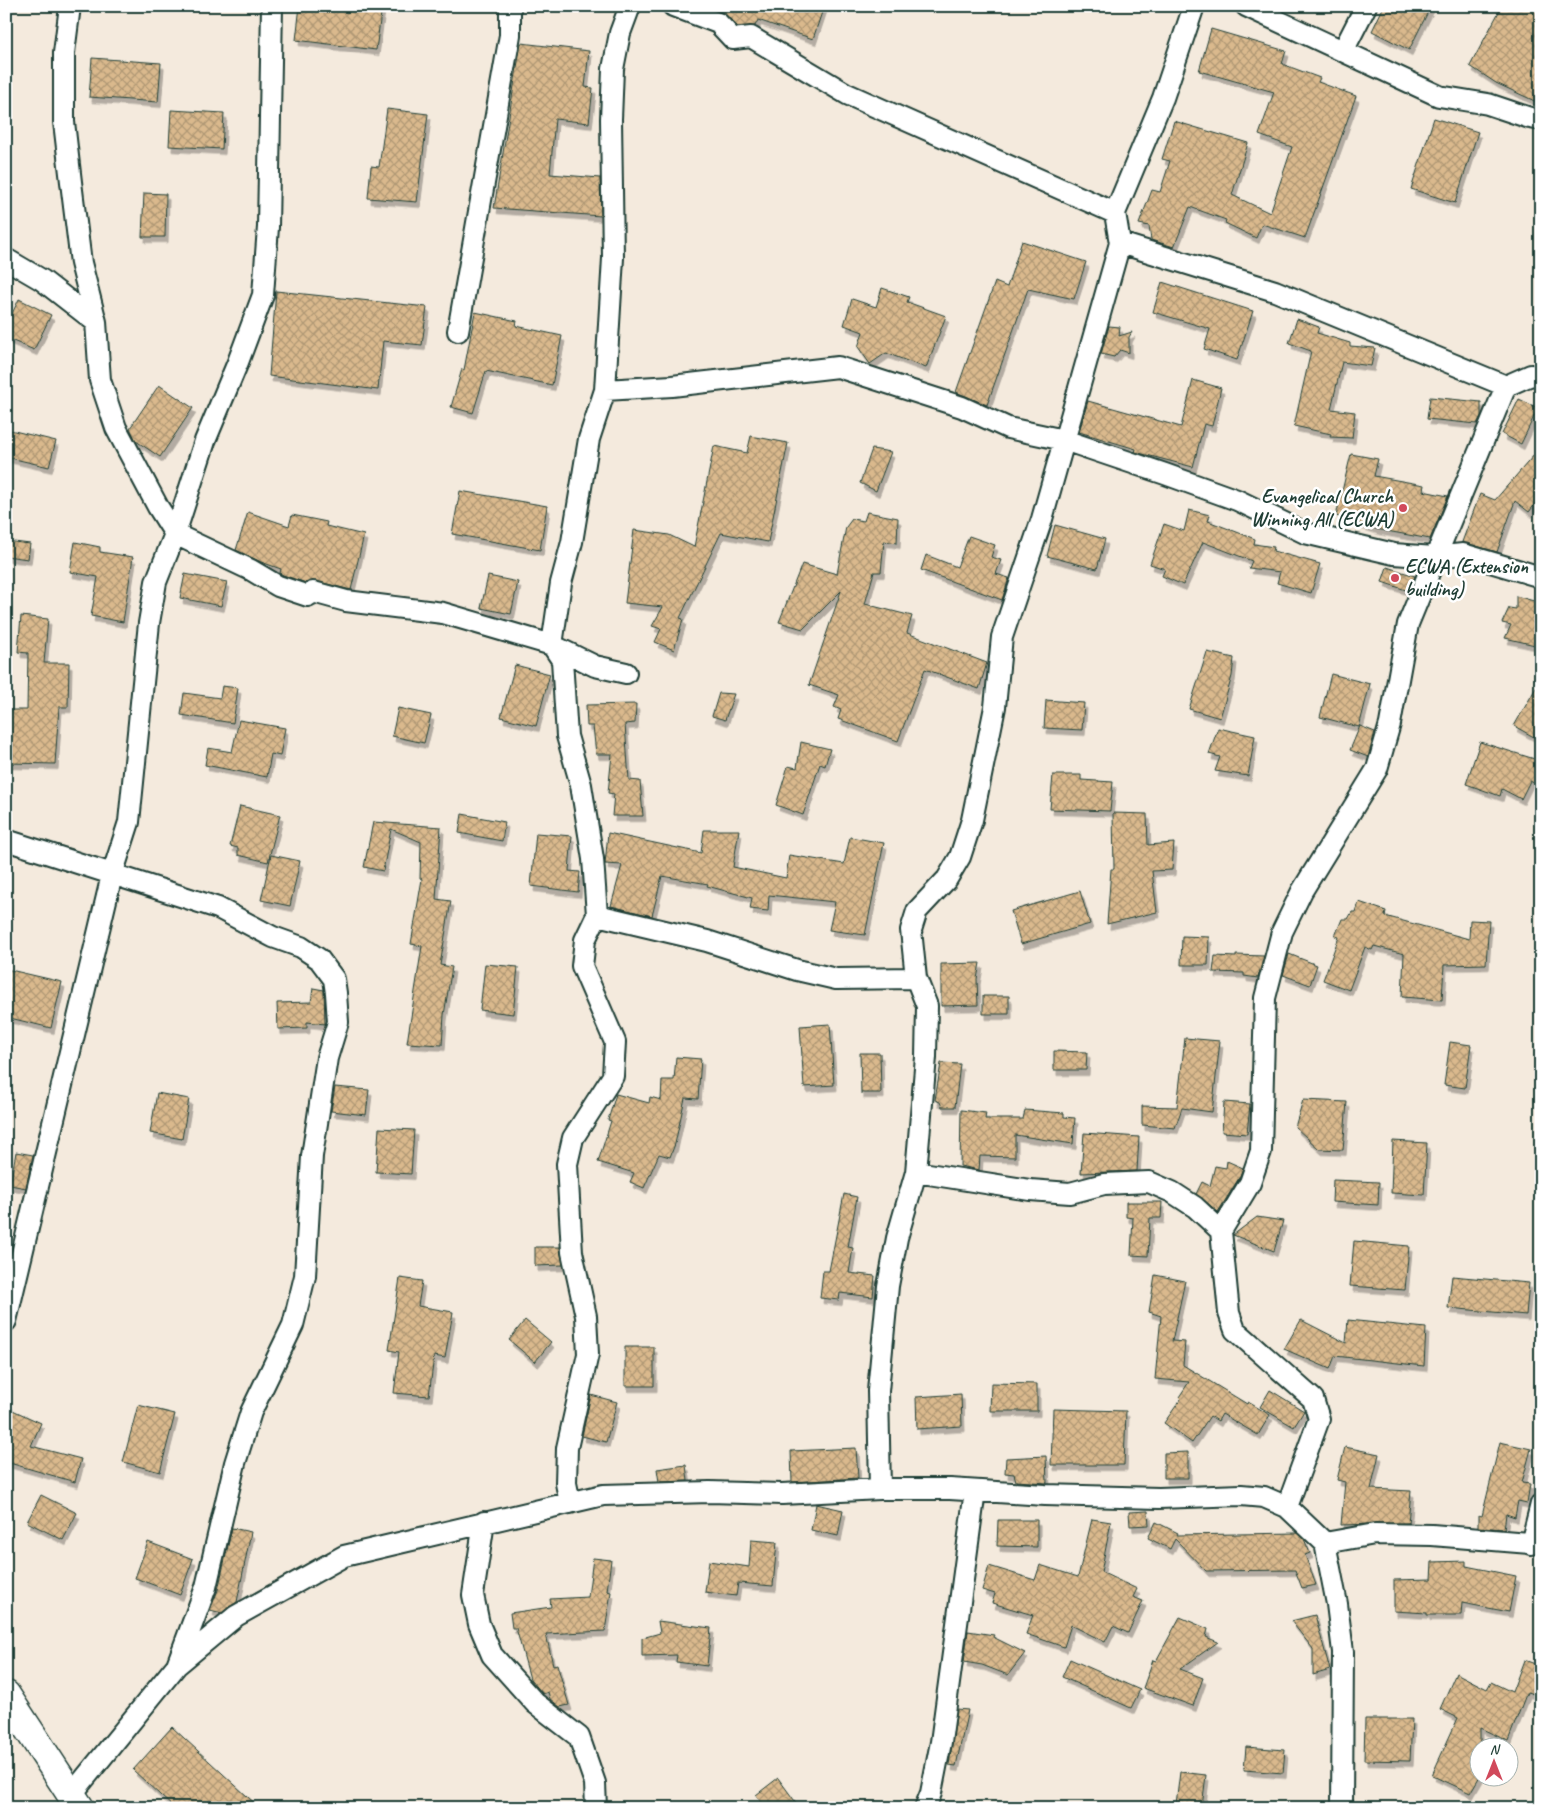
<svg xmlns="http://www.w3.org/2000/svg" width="1547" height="1814" font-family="Caveat,sans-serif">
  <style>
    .building { fill: url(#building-cross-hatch); stroke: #1f3d34; filter: url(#shadow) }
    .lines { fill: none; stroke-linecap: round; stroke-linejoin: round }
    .minor-casing { stroke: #1f3d34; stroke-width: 24 }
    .secondary-casing { stroke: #1f3d34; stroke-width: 31 }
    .minor { stroke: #fff; stroke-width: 20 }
    .secondary { stroke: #fff; stroke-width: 28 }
    .poi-dot { fill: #d1495b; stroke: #fff; stroke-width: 2 }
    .labels { text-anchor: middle; stroke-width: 5; stroke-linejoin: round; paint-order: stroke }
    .poi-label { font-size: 20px; font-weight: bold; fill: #1f3d34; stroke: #fff; text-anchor: end }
  </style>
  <defs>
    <pattern id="building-cross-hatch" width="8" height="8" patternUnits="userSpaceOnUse" patternTransform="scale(1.25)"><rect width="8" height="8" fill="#dab98d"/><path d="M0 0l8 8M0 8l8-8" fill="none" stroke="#b09874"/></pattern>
    <filter id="shadow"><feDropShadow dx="3" dy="5.5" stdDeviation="0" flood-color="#0004"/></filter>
  </defs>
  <rect width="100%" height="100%" fill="#f4eadd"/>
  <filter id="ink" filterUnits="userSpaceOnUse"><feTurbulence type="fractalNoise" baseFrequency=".02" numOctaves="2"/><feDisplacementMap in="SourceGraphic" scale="10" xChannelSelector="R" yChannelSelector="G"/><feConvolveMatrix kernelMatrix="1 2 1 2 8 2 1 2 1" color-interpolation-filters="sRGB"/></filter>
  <g filter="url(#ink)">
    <path class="building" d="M 300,6 L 382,6 L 376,50 L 296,40 Z
      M 725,6 L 824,6 L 813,39 L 758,20 L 755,26 L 738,27 L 723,12 Z
      M 1384,6 L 1431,6 L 1409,50 L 1372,31 Z
      M 1502,6 L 1541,6 L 1541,104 L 1496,83 L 1470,66 Z
      M 1211,29 L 1286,51 L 1282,64 L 1320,78 L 1318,82 L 1356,96 L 1305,238 L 1262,224 L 1256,238 L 1225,223 L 1226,220 L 1190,207 L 1174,247 L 1151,240 L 1149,226 L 1139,224 L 1152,190 L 1160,192 L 1170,161 L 1162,159 L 1174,121 L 1248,143 L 1232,195 L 1270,213 L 1292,147 L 1259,135 L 1274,92 L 1199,71 Z
      M 521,43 L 589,51 L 585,87 L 593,88 L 589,123 L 555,119 L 550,174 L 600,178 L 601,216 L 494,208 Z
      M 92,58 L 161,63 L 158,102 L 89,97 Z
      M 387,109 L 428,114 L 417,202 L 368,198 L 371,166 L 379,167 Z
      M 171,110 L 224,113 L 222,149 L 169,146 Z
      M 1434,118 L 1478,132 L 1455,203 L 1411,189 Z
      M 144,193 L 166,194 L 165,237 L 142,237 Z
      M 1022,241 L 1086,262 L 1074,299 L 1028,289 L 987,405 L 956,392 L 995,282 L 1007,287 Z
      M 1162,282 L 1253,311 L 1237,360 L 1204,349 L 1210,329 L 1153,312 Z
      M 882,288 L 909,297 L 907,302 L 946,316 L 926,368 L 886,353 L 870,364 L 858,347 L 863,332 L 844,325 L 852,299 L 876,307 Z
      M 276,291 L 427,307 L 422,345 L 383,341 L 378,390 L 269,376 Z
      M 19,299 L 51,315 L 34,350 L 6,338 L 6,326 Z
      M 475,312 L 517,321 L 516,326 L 562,336 L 552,385 L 486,371 L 473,413 L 451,407 L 462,369 L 464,370 Z
      M 1297,319 L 1319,327 L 1317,333 L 1350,343 L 1350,346 L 1375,348 L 1371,366 L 1342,362 L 1331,409 L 1355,412 L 1352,438 L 1330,437 L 1331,434 L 1294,426 L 1311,351 L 1289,343 Z
      M 1109,326 L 1120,327 L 1119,336 L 1132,332 L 1129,337 L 1129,353 L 1120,350 L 1114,357 L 1101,354 Z
      M 1193,380 L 1221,388 L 1212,426 L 1204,424 L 1193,467 L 1135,452 L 1136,449 L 1079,432 L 1088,401 L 1181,427 Z
      M 159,385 L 193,408 L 160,457 L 136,441 L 130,428 Z
      M 1430,397 L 1481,402 L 1481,416 L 1477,424 L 1427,419 Z
      M 1519,399 L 1538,408 L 1521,444 L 1502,434 Z
      M 6,429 L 56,441 L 49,467 L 6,457 Z
      M 751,436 L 788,443 L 768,542 L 721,533 L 680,618 L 683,619 L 674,650 L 655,642 L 661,629 L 652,626 L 663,607 L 625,603 L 634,530 L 669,535 L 694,547 L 714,446 L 747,453 Z
      M 1541,447 L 1541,497 L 1529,512 L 1515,501 L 1497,552 L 1462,542 L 1480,494 L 1495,500 Z
      M 872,449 L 891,452 L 876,491 L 860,483 Z
      M 1351,454 L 1378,459 L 1374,476 L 1424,485 L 1423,491 L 1448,496 L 1430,539 L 1376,529 L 1336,516 Z
      M 460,491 L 547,506 L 540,550 L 452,534 Z
      M 1189,510 L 1210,515 L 1208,521 L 1255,539 L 1254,544 L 1274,547 L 1273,551 L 1320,564 L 1311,593 L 1277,583 L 1280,572 L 1249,568 L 1252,561 L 1203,542 L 1183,585 L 1162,576 L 1165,569 L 1150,564 L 1164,524 L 1184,531 Z
      M 248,512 L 289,526 L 292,515 L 327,522 L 326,526 L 364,535 L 351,590 L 316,581 L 306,583 L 283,575 L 280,573 L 281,569 L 261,562 L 236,550 Z
      M 867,512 L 898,518 L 897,543 L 884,541 L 881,572 L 874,572 L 865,604 L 912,616 L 907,633 L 987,663 L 979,689 L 925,669 L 898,741 L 838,719 L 841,710 L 834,707 L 839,695 L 809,685 L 841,591 L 803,629 L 779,622 L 802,564 L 837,574 L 846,527 L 852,519 L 864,521 Z
      M 1055,525 L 1105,539 L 1097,569 L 1047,556 Z
      M 969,536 L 995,545 L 991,557 L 1001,560 L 996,574 L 1009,578 L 1002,600 L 921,570 L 926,555 L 957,567 Z
      M 6,541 L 30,544 L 28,559 L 6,556 Z
      M 75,542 L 100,547 L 100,552 L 133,557 L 123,622 L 91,616 L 98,577 L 70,572 Z
      M 1387,567 L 1415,576 L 1409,591 L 1382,582 Z
      M 185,574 L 227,582 L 221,606 L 180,598 Z
      M 488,576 L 518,582 L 511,614 L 481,608 Z
      M 1516,596 L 1541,603 L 1541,617 L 1535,645 L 1505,638 L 1511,625 L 1502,623 L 1509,608 L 1516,609 Z
      M 21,616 L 48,619 L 44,663 L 69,663 L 68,707 L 59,707 L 55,764 L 9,763 L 9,757 L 6,757 L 6,710 L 27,710 L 28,653 L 18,652 Z
      M 1207,652 L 1234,658 L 1232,676 L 1220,718 L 1189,709 Z
      M 515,665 L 550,674 L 536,726 L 501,717 Z
      M 1331,674 L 1370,684 L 1359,727 L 1320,717 Z
      M 1541,679 L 1541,741 L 1514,726 Z
      M 222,686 L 238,688 L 233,723 L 181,715 L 184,693 L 220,698 Z
      M 719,693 L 734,694 L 725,720 L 712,716 Z
      M 1046,700 L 1084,703 L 1082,730 L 1044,728 Z
      M 636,704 L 635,723 L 625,724 L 629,780 L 640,781 L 643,816 L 612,816 L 614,794 L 608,793 L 612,754 L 596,754 L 593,726 L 587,726 L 586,705 Z
      M 398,708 L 431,715 L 424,743 L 392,736 Z
      M 239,720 L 285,728 L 280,756 L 271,754 L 267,777 L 205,765 L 208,748 L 232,752 Z
      M 1360,726 L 1375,732 L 1368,757 L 1350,750 Z
      M 1218,728 L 1255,736 L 1248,776 L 1215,771 L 1220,757 L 1209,754 Z
      M 801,742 L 830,749 L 825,766 L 820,764 L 803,815 L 776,805 L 788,766 L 797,768 Z
      M 1480,742 L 1541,761 L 1541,787 L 1530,781 L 1521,799 L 1502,789 L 1500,796 L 1466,784 Z
      M 1053,775 L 1081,775 L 1081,780 L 1113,782 L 1110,811 L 1050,809 Z
      M 240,806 L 280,815 L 268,862 L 238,855 L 238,848 L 230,846 Z
      M 1113,813 L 1147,814 L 1148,845 L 1174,843 L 1172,870 L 1152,871 L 1157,912 L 1107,924 L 1111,869 L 1114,869 Z
      M 462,814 L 505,822 L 502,841 L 459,833 Z
      M 373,822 L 441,827 L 436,899 L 451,901 L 440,965 L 452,967 L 444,1015 L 442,1045 L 407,1043 L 422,946 L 411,944 L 422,879 L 420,878 L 421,842 L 391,829 L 383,871 L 364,867 Z
      M 704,830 L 739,830 L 733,867 L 786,878 L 789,855 L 844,864 L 850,837 L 884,843 L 865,935 L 829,930 L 835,902 L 769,895 L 768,911 L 750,909 L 752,898 L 707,886 L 708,884 L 662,876 L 652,916 L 611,906 L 622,865 L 605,864 L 608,833 L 701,853 Z
      M 536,833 L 572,836 L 569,871 L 580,872 L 578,892 L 531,886 Z
      M 271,855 L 300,861 L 290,906 L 261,900 Z
      M 1080,891 L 1090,924 L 1021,944 L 1011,911 Z
      M 1359,902 L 1386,911 L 1385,916 L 1469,939 L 1470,920 L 1489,921 L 1486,964 L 1444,965 L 1442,1000 L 1402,997 L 1404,954 L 1374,946 L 1372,950 L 1365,947 L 1349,990 L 1323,980 L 1339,937 L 1335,936 L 1342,919 L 1348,919 L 1352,912 L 1356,912 Z
      M 1182,936 L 1209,937 L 1208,965 L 1181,965 Z
      M 1289,954 L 1317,965 L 1310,985 L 1283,975 Z
      M 1236,955 L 1264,956 L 1258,978 L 1244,976 L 1244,973 L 1213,972 L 1215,956 L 1236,957 Z
      M 980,963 L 977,979 L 978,1005 L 941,1006 L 941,964 Z
      M 485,964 L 518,967 L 513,1014 L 480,1010 Z
      M 6,969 L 62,982 L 51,1028 L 6,1017 Z
      M 313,988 L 324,990 L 325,1024 L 307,1022 L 307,1028 L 278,1029 L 277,1003 L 311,1002 Z
      M 983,996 L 1009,996 L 1009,1014 L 983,1014 Z
      M 830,1024 L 834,1085 L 804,1087 L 800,1026 Z
      M 1185,1038 L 1220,1041 L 1212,1112 L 1182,1108 L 1175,1128 L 1142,1125 L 1142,1106 L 1177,1107 Z
      M 1450,1042 L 1471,1045 L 1465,1088 L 1444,1085 Z
      M 1054,1051 L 1087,1052 L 1086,1070 L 1054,1070 Z
      M 860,1053 L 880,1053 L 881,1093 L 861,1093 Z
      M 676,1057 L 701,1059 L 698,1099 L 685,1098 L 675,1144 L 670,1157 L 659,1154 L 644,1188 L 630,1182 L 634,1173 L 598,1162 L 611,1121 L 608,1120 L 616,1094 L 649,1103 L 650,1097 L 661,1100 L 662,1080 L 674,1080 Z
      M 941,1063 L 960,1064 L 955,1107 L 942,1107 L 940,1102 L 935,1100 Z
      M 335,1087 L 369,1090 L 366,1115 L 331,1111 Z
      M 157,1093 L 189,1099 L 182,1139 L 150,1133 Z
      M 1303,1100 L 1347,1102 L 1343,1150 L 1319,1149 L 1295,1127 Z
      M 1224,1102 L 1250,1104 L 1247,1134 L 1222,1132 Z
      M 961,1110 L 986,1113 L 985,1119 L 1023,1119 L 1025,1110 L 1064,1113 L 1064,1117 L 1075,1118 L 1073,1144 L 1015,1135 L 1015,1157 L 980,1156 L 979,1170 L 960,1166 Z
      M 379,1128 L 414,1130 L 411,1174 L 376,1172 Z
      M 1084,1133 L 1139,1137 L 1137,1171 L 1081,1173 Z
      M 1393,1141 L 1427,1143 L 1424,1195 L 1391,1193 Z
      M 16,1152 L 33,1155 L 26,1188 L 10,1185 Z
      M 1227,1161 L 1243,1168 L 1239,1178 L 1218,1212 L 1196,1194 L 1202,1182 L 1210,1186 L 1215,1166 L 1226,1168 Z
      M 1333,1180 L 1379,1182 L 1378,1205 L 1332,1202 Z
      M 844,1194 L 857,1197 L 848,1247 L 853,1248 L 849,1273 L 875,1276 L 873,1297 L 840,1293 L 839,1300 L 820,1298 L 823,1271 L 829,1271 Z
      M 1126,1202 L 1162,1202 L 1161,1218 L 1150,1218 L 1148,1256 L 1131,1255 L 1133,1218 L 1126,1217 Z
      M 1257,1217 L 1283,1221 L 1274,1251 L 1233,1235 Z
      M 1354,1241 L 1409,1246 L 1405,1290 L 1350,1286 Z
      M 535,1247 L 560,1247 L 563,1265 L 535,1266 Z
      M 1155,1275 L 1185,1281 L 1172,1341 L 1185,1342 L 1183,1365 L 1247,1404 L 1248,1402 L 1270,1415 L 1258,1435 L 1222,1414 L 1218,1421 L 1210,1416 L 1192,1443 L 1164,1423 L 1181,1399 L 1179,1397 L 1189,1382 L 1155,1379 L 1161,1316 L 1149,1312 Z
      M 1452,1276 L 1529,1283 L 1526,1315 L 1448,1308 Z
      M 400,1278 L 422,1281 L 418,1306 L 453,1312 L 445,1358 L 434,1356 L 429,1396 L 394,1393 L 399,1352 L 389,1350 Z
      M 525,1320 L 551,1342 L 535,1362 L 509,1340 Z
      M 1301,1320 L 1346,1343 L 1348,1320 L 1426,1328 L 1424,1366 L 1335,1356 L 1330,1369 L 1284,1349 Z
      M 625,1347 L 654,1347 L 654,1386 L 625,1386 Z
      M 991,1383 L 1037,1384 L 1037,1411 L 990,1411 Z
      M 1270,1390 L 1304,1411 L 1294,1427 L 1260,1407 Z
      M 961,1394 L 962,1426 L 917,1429 L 916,1397 Z
      M 591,1395 L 617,1402 L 606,1442 L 582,1436 Z
      M 138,1405 L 175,1414 L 160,1472 L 123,1462 Z
      M 6,1407 L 41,1423 L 31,1446 L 81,1459 L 75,1482 L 6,1462 Z
      M 1053,1409 L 1126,1411 L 1124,1465 L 1051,1465 Z
      M 1500,1442 L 1531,1449 L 1522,1483 L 1530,1484 L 1527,1503 L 1518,1501 L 1515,1517 L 1506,1514 L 1504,1529 L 1478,1527 L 1478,1515 L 1482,1516 Z
      M 1345,1447 L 1379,1454 L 1371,1489 L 1411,1491 L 1408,1523 L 1341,1525 L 1345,1482 L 1337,1480 Z
      M 856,1448 L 858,1478 L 792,1482 L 791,1451 Z
      M 1188,1452 L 1188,1478 L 1164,1478 L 1164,1453 Z
      M 1046,1456 L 1047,1483 L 1016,1481 L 1014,1474 L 1005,1473 L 1006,1458 Z
      M 686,1465 L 688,1481 L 659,1482 L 657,1469 Z
      M 41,1495 L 77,1513 L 63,1540 L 27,1522 Z
      M 816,1504 L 843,1510 L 838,1536 L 811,1530 Z
      M 1148,1511 L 1149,1525 L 1130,1526 L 1129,1512 Z
      M 1092,1519 L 1111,1522 L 1101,1572 L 1137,1589 L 1133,1597 L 1143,1601 L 1128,1633 L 1113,1626 L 1105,1642 L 1071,1625 L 1064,1647 L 1026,1634 L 1033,1615 L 992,1603 L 995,1594 L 982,1590 L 989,1566 L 1035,1580 L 1040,1565 L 1078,1577 Z
      M 998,1520 L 1037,1520 L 1037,1547 L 997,1546 Z
      M 1156,1522 L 1178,1533 L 1177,1535 L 1298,1533 L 1304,1539 L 1310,1553 L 1305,1555 L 1316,1585 L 1302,1588 L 1295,1570 L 1206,1571 L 1175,1539 L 1170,1549 L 1148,1538 Z
      M 232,1528 L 251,1532 L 237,1602 L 222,1613 L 210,1610 L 218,1590 Z
      M 751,1540 L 777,1542 L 773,1586 L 738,1583 L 736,1596 L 705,1592 L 709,1561 L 749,1567 Z
      M 148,1542 L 193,1559 L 180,1595 L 135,1578 Z
      M 593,1558 L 611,1560 L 607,1591 L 611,1592 L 605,1631 L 546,1634 L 553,1665 L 557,1664 L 569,1705 L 560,1707 L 550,1699 L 548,1692 L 543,1694 L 530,1679 L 516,1628 L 512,1628 L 510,1613 L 551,1607 L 550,1599 L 588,1597 Z
      M 1466,1561 L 1466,1566 L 1516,1576 L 1509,1612 L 1462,1603 L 1461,1615 L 1427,1615 L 1427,1613 L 1394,1611 L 1394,1580 L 1431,1579 L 1432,1562 Z
      M 1315,1615 L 1330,1670 L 1313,1675 L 1313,1649 L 1291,1621 Z
      M 1180,1617 L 1208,1629 L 1206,1637 L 1218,1642 L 1180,1669 L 1203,1678 L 1193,1706 L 1143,1688 L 1153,1660 L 1156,1661 Z
      M 658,1621 L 711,1628 L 707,1666 L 676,1662 L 677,1655 L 642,1656 L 642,1638 L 660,1633 Z
      M 968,1631 L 994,1635 L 993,1637 L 1025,1653 L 1008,1675 L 982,1665 L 964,1662 Z
      M 1070,1659 L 1140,1690 L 1131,1708 L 1062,1677 Z
      M 1524,1660 L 1541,1666 L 1541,1686 L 1537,1695 L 1527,1692 L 1508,1741 L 1480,1728 L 1480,1776 L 1470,1793 L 1432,1775 L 1458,1718 L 1440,1709 L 1456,1673 L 1487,1689 L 1491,1682 L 1512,1692 Z
      M 957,1709 L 968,1710 L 956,1766 L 949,1765 Z
      M 1365,1719 L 1412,1719 L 1410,1761 L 1364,1760 Z
      M 172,1727 L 260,1808 L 174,1808 L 133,1770 Z
      M 1246,1747 L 1285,1750 L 1283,1773 L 1244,1770 Z
      M 1180,1772 L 1206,1775 L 1202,1807 L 1176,1804 Z
      M 778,1778 L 800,1808 L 765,1808 L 756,1795 Z"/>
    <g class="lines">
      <defs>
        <path id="minor" d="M 70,6 L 64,53 L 64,122 L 71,182 L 81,263 L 96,322 L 100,380 L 116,428 L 158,507 L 175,534 L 251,570 L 278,586 L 308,596 L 313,592 L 346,601 L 443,613 L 552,645 L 595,666 L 626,673
          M 673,6 L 718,23 L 733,39 L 751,37 L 847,94 L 1115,213
          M 1246,6 L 1439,96 L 1488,104 L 1530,118 L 1541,120
          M 1343,51 L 1366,6
          M 1120,243 L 1275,291 L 1506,386 L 1531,375 L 1541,377
          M 6,259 L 42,280 L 96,322
          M 458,331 L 510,35 L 510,6
          M 605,390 L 672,386 L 838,367 L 962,407 L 1008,428 L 1064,440 L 1165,474 L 1237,500 L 1305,533 L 1394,554 L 1434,557 L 1463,554 L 1541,577
          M 6,840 L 218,908 L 273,937 L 301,947 L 319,959 L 334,979 L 336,993 L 338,1022 L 327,1058 L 312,1156 L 305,1276 L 293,1325 L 251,1412 L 235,1463 L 206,1587 L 177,1665 L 72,1794
          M 597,915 L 707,941 L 797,970 L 836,979 L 916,978
          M 916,1172 L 1030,1190 L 1070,1193 L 1104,1184 L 1149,1182 L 1172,1192 L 1195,1207 L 1221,1231
          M 6,1321 L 112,875 L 129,822 L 149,623 L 156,582 L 175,534 L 205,441 L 238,362 L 263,295 L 268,227 L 272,6
          M 880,1489 L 878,1391 L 888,1286 L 897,1238 L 916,1172 L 926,1057 L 927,1006 L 916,978 L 911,930 L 917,911 L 947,879 L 960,857 L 972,820 L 995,707 L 1002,637 L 1042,519 L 1120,243 L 1115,213 L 1163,98 L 1194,6
          M 570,1503 L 566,1483 L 567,1448 L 588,1354 L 586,1316 L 572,1252 L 567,1164 L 573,1138 L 613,1076 L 615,1042 L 582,966 L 585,940 L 597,915 L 593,859 L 581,785 L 567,736 L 562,660 L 552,645 L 561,583 L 572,542 L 589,439 L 605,390 L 613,258 L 611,119 L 613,69 L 620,33 L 630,6
          M 1287,1507 L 1319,1419 L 1313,1399 L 1235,1330 L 1229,1313 L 1221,1231 L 1250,1183 L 1261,1151 L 1265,998 L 1282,932 L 1302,891 L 1377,769 L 1390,724 L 1408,624 L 1506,386
          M 484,1522 L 473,1595 L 479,1624 L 492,1655 L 535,1703 L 579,1737 L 595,1783 L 596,1808
          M 1325,1543 L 1375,1534 L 1432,1535 L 1541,1544
          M 1531,1544 L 1541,1504
          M 177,1665 L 236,1616 L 344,1556 L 603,1495 L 710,1492 L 782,1494 L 880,1489 L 950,1489 L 1045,1495 L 1159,1498 L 1241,1495 L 1264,1497 L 1287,1507 L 1325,1543 L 1337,1604 L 1343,1652 L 1342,1808
          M 925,1808 L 931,1793 L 941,1742 L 975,1491"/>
        <path id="secondary" d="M 6,1695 L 80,1808"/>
      </defs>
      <use href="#minor" class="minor-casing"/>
      <use href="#secondary" class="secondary-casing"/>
      <use href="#minor" class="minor"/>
      <use href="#secondary" class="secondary"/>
    </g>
  </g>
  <g class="poi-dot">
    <circle cx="1403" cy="508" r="5"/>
    <circle cx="1395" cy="578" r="5"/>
  </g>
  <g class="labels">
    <g class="poi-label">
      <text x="1393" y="503">Evangelical Church<tspan x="1393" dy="23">Winning All (ECWA)</tspan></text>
      <text x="1405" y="573" text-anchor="start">ECWA (Extension<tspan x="1405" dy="23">building)</tspan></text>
    </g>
  </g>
  <rect width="1547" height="1814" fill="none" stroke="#fff" stroke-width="25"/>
  <rect x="12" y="12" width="1522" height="1789" fill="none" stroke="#1f3d34" stroke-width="2" filter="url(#ink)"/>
  <g transform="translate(1494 1762)"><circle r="24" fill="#ffffff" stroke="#a5b1ae"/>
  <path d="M0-4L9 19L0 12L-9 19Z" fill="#d1495b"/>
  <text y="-8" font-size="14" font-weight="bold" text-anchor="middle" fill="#1f3d34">N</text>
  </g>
</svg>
